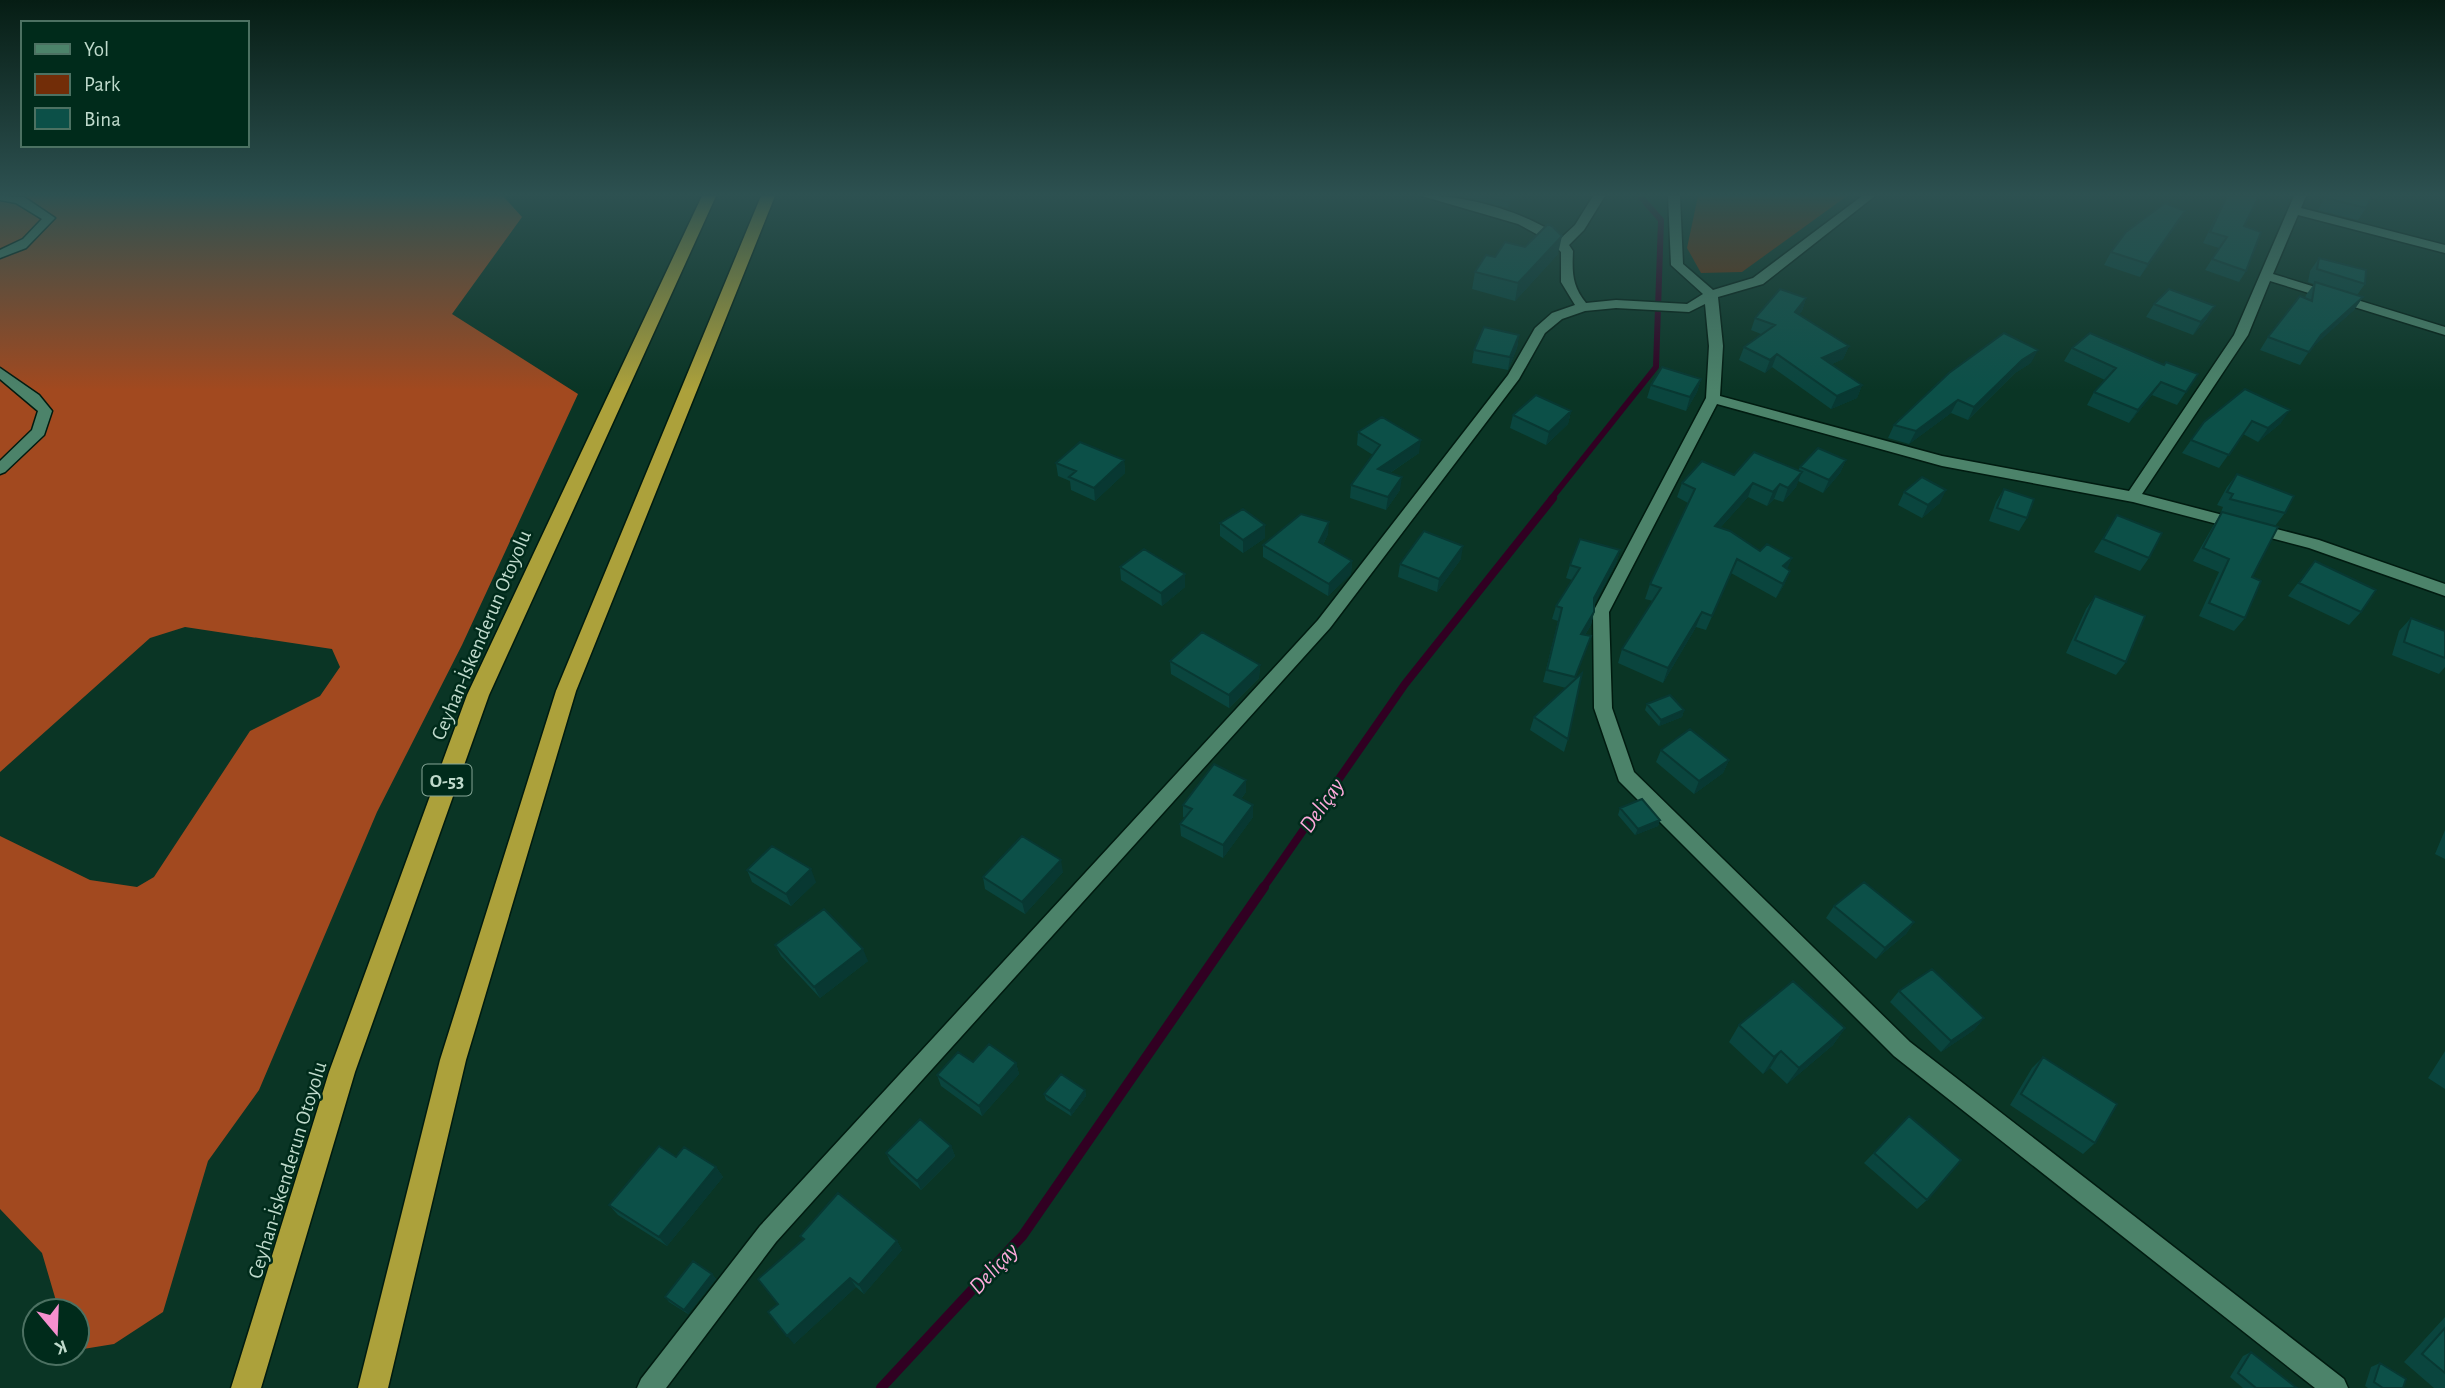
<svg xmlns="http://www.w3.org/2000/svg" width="2445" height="1388" font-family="'Alegreya Sans',sans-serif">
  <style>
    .green { fill: #722d08 }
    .forest { fill: #a2491f }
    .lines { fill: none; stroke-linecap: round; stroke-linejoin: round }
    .stream-far2 { stroke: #310022; stroke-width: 6 }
    .stream-far1 { stroke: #310022; stroke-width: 8 }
    .stream { stroke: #310022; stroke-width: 10 }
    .street-casing { stroke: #001b10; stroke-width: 3 }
    .highway-casing { stroke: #001b10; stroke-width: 3 }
    .street { fill: #4c836a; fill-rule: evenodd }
    .highway { fill: #aca13b; fill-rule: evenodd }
    .wall { fill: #0a453e }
    .shaded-wall { fill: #083832 }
    .building { fill: #0c5048; stroke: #083832; stroke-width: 2 }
    .labels { text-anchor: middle; stroke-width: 5; stroke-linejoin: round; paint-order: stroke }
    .shield { fill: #002b1b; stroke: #86a697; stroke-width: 2 }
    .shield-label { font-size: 19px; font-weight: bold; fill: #bfdacc }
    .street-label { font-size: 21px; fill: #bfdacc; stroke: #002b1b }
    .water-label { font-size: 23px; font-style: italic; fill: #fdaadb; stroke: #002b1b }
  </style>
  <rect width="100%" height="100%" fill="#0a3525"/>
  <path class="green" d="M 1698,196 L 1847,196 L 1742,272 L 1701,273 L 1687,248 Z"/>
  <path class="forest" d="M 0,196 L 503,196 L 522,217 L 452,314 L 578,394 L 462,645 L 377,812 L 259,1090 L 208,1161 L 163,1312 L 114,1344 L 77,1350 L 77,1311 L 59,1311 L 42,1253 L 0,1209 L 0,836 L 90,880 L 137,887 L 154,877 L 250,731 L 320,696 L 340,667 L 332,649 L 185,627 L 150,638 L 0,772 Z"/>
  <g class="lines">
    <path class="stream-far2" d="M 1551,499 L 1656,367 L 1661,220 L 1640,196"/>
    <path class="stream-far1" d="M 1263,888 L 1405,684 L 1553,498"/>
    <path class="stream" d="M 881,1388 L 1023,1235 L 1264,887"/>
    <defs>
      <path id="street" d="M 0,196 L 24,197 L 55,218 L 26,248 L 0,258 L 0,250 L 23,239 L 42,219 L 16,203 L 0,200 Z
        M 1422,196 C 1462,194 1530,213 1561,238 L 1575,225 L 1593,196 L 1605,196 L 1584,230 L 1569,245 L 1573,251 C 1572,272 1572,286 1586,303 L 1616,300 L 1687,304 L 1703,294 L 1671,265 L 1668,196 L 1680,196 L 1683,264 L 1713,290 L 1753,278 L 1862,196 L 1875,196 L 1763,284 L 1718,297 L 1723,346 L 1720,396 L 1942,456 L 2129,491 L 2234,335 L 2294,196 L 2306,196 L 2301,208 L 2445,245 L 2445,253 L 2298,215 L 2273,274 L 2445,327 L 2445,335 L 2270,281 L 2248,335 L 2142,494 L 2319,540 L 2445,584 L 2445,596 L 2309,548 L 2133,502 L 1942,466 L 1717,404 L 1609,612 L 1612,708 L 1634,772 L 1910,1042 L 2344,1379 L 2348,1388 L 2315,1388 L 1894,1056 L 1619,781 L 1594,708 L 1593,612 L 1706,398 L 1709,346 L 1705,304 L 1689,312 L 1616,308 L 1585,311 L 1562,319 L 1545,333 L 1519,379 L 1330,628 L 776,1242 L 666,1388 L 637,1388 L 641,1379 L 760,1226 L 1318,620 L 1508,375 L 1535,328 L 1552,313 L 1575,305 L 1561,282 L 1561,252 L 1551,242 L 1518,224 Z
        M 0,368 L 39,395 L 52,411 L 44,435 L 5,472 L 0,474 L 0,461 L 32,430 L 38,411 L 0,379 Z"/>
      <path id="highway" d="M 702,196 L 716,196 L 489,695 L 355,1072 L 261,1388 L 231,1388 L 329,1072 L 467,695 Z
        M 761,196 L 775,196 L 576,691 L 466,1060 L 388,1388 L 358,1388 L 440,1060 L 556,691 Z"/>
    </defs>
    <use href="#street" class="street-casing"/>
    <use href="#highway" class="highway-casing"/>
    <use href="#street" class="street"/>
    <use href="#highway" class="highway"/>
  </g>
  <path class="wall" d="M 1465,196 L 1517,196 L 1508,208 L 1464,197 Z
    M 2226,196 L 2259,196 L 2244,226 L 2246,271 L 2239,282 L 2205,270 L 2219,248 L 2203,243 Z
    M 2325,196 L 2377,196 L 2375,199 L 2371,197 L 2366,208 L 2358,220 L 2318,210 Z
    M 2185,211 L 2178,223 L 2140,277 L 2104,265 L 2111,252 Z
    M 1525,247 L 1558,254 L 1515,301 L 1472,289 L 1475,272 L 1495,257 Z
    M 2319,258 L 2365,284 L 2357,295 L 2363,297 L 2354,310 L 2312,347 L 2300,365 L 2260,350 L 2268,337 L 2305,298 L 2306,295 L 2314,284 L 2308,282 L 2310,271 Z
    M 1806,298 L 1802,311 L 1799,314 L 1849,346 L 1843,359 L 1832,364 L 1862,385 L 1857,398 L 1831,409 L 1772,367 L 1765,373 L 1739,360 L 1744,347 L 1761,334 L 1751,330 L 1755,318 Z
    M 2154,304 L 2207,319 L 2193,335 L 2146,317 Z
    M 1519,335 L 1517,348 L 1508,370 L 1472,363 L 1474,350 Z
    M 2072,348 L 2164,365 L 2198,374 L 2177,405 L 2152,395 L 2129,423 L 2087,405 L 2094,392 L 2105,380 L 2064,361 Z
    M 2031,363 L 2015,373 L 1968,420 L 1951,413 L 1909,444 L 1888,438 L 1894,425 Z
    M 1701,379 L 1697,392 L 1686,411 L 1647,398 L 1651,385 Z
    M 2245,389 L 2281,423 L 2258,442 L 2243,434 L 2219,468 L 2182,453 L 2204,422 Z
    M 1571,411 L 1568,424 L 1546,445 L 1510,428 L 1513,415 Z
    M 1358,432 L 1419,453 L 1390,473 L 1400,490 L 1386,510 L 1350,498 L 1351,485 L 1373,455 L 1357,445 Z
    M 1124,460 L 1125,473 L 1095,501 L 1071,490 L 1070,481 L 1058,476 L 1056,463 Z
    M 1846,460 L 1840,473 L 1823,493 L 1798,481 L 1796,487 L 1783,502 L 1774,499 L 1767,506 L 1748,497 L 1720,528 L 1790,571 L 1784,585 L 1776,598 L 1731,573 L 1706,630 L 1696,627 L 1663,683 L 1618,663 L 1622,649 L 1653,601 L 1645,599 L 1650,584 L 1688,503 L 1677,497 L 1682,483 L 1734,475 L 1798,471 L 1800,467 Z
    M 2237,474 L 2285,513 L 2275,526 L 2221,512 L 2223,507 L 2217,505 L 2227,487 Z
    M 2004,489 L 2027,518 L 2019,531 L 1989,521 L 1996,502 Z
    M 1904,492 L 1940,503 L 1922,518 L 1898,505 Z
    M 2222,512 L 2252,577 L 2245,618 L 2234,631 L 2199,616 L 2219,572 L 2193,561 L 2213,526 Z
    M 2117,515 L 2149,558 L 2140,571 L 2094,552 Z
    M 1220,523 L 1265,538 L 1243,553 L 1220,536 Z
    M 1328,534 L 1323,545 L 1352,561 L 1351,574 L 1328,596 L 1263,557 L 1263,545 Z
    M 1620,550 L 1616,563 L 1594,604 L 1594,612 L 1591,625 L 1585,635 L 1591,636 L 1575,679 L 1568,739 L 1564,752 L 1530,730 L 1534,717 L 1566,688 L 1543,682 L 1558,621 L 1552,619 L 1556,606 L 1572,580 L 1566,578 L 1570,565 Z
    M 1461,559 L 1437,592 L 1398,577 L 1400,564 Z
    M 2315,561 L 2361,612 L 2349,625 L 2288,596 Z
    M 1120,567 L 1185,587 L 1162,606 L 1121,580 Z
    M 2095,596 L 2126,662 L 2116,675 L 2066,653 L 2086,609 Z
    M 2411,618 L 2445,631 L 2445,667 L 2439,674 L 2392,655 L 2399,631 Z
    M 1170,661 L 1260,665 L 1259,678 L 1229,708 L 1171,674 Z
    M 1647,704 L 1684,710 L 1682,717 L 1659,726 L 1645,710 Z
    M 1661,750 L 1729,760 L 1723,773 L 1694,794 L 1656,762 Z
    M 1246,792 L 1241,799 L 1253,805 L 1253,817 L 1223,858 L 1181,836 L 1180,824 L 1185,818 L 1183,817 L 1183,805 Z
    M 1620,808 L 1660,820 L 1658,826 L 1635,835 L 1618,815 Z
    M 2445,830 L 2445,859 L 2435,854 Z
    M 747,870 L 816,882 L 791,906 L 752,882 Z
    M 1063,872 L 1025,914 L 985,889 L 983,877 Z
    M 1834,906 L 1914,922 L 1906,934 L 1876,959 L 1826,918 Z
    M 775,945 L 868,961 L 820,998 L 781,956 Z
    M 1899,991 L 1984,1018 L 1974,1030 L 1941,1052 L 1890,1002 Z
    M 1739,1025 L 1845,1028 L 1833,1045 L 1787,1084 L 1770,1068 L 1763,1074 L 1729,1042 Z
    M 2445,1051 L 2445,1089 L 2428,1078 Z
    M 2043,1057 L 2095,1143 L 2083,1154 L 2010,1105 L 2032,1068 Z
    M 973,1062 L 1016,1063 L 1019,1074 L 982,1116 L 941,1086 L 937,1075 Z
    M 1085,1090 L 1086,1096 L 1071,1116 L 1046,1100 L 1044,1094 Z
    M 1909,1116 L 1927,1200 L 1917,1209 L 1864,1163 Z
    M 951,1146 L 955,1156 L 921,1190 L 891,1163 L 886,1153 Z
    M 676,1157 L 716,1167 L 723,1177 L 667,1246 L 618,1215 L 609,1205 Z
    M 800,1236 L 897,1241 L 902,1250 L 864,1294 L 856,1287 L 794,1344 L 778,1304 L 803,1240 Z
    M 712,1274 L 716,1279 L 688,1314 L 669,1302 L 665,1297 Z
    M 2445,1317 L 2445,1388 L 2434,1388 L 2404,1362 Z
    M 2251,1352 L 2297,1388 L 2243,1388 L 2230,1377 L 2243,1356 Z
    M 2380,1363 L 2403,1388 L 2368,1388 L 2365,1386 L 2371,1367 Z"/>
  <path class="shaded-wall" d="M 1514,196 L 1517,196 L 1508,208 L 1509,202 Z
    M 2185,211 L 2178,223 L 2140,277 L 2148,264 Z
    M 1562,236 L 1558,254 L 1515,301 L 1518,283 Z
    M 2363,297 L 2354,310 L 2312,348 L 2321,335 Z
    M 1806,298 L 1802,311 L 1790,324 L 1795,312 Z
    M 2215,306 L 2207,319 L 2193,335 L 2201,322 Z
    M 1519,335 L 1517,348 L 1508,370 L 1510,357 Z
    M 1849,346 L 1843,359 L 1817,371 L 1822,358 Z
    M 2038,350 L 2031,363 L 2015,373 L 1968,420 L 1974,407 L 2022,360 Z
    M 1777,354 L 1772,367 L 1765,373 L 1770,360 Z
    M 1701,379 L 1697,392 L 1686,411 L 1690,397 Z
    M 2161,382 L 2152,395 L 2129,423 L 2138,410 Z
    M 1862,385 L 1857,398 L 1831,409 L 1837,396 Z
    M 1958,400 L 1951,413 L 1909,444 L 1916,431 Z
    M 2290,410 L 2281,423 L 2258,442 L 2268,428 Z
    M 1571,411 L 1568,424 L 1546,445 L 1549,432 Z
    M 1421,440 L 1419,453 L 1376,482 L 1378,469 Z
    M 1124,460 L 1125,473 L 1095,501 L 1094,488 Z
    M 1846,460 L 1840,473 L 1823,493 L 1829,480 Z
    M 1802,472 L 1796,487 L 1783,502 L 1788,488 Z
    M 1402,477 L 1400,490 L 1386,510 L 1388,497 Z
    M 1753,483 L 1748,497 L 1709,540 L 1715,526 Z
    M 1780,484 L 1774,499 L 1767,506 L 1773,492 Z
    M 1946,490 L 1940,503 L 1922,518 L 1928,505 Z
    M 1329,522 L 1328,534 L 1318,555 L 1319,542 Z
    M 1265,525 L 1265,538 L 1243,553 L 1243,540 Z
    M 1463,546 L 1461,559 L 1437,592 L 1439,579 Z
    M 1620,550 L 1616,563 L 1591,611 L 1594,598 Z
    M 1792,558 L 1786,572 L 1783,566 Z
    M 1352,561 L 1351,574 L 1328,596 L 1329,584 Z
    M 1790,571 L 1784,585 L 1776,598 L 1783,584 Z
    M 1185,574 L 1185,587 L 1162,606 L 1161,593 Z
    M 1594,612 L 1591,625 L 1577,647 L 1581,634 Z
    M 1702,612 L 1696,627 L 1663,683 L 1668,668 Z
    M 1260,665 L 1259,678 L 1229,708 L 1229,695 Z
    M 1684,710 L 1682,717 L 1659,726 L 1661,720 Z
    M 1729,760 L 1723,773 L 1694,794 L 1699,781 Z
    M 1246,780 L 1246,792 L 1234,808 L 1234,795 Z
    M 1253,805 L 1253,817 L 1223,858 L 1223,845 Z
    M 1660,820 L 1658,826 L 1635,835 L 1638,829 Z
    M 1061,860 L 1063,872 L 1025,914 L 1022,902 Z
    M 811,869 L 816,882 L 791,906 L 786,894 Z
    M 1914,922 L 1906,934 L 1876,959 L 1885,948 Z
    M 863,949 L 868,961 L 820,998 L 814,987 Z
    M 1984,1018 L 1974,1030 L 1941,1052 L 1951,1041 Z
    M 1845,1028 L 1833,1045 L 1787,1084 L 1799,1068 Z
    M 1781,1051 L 1770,1068 L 1763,1074 L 1774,1057 Z
    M 1016,1063 L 1019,1074 L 982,1116 L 979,1106 Z
    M 1085,1090 L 1086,1096 L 1071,1116 L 1070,1111 Z
    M 951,1146 L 955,1156 L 921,1190 L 917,1181 Z
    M 716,1167 L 723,1177 L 667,1246 L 659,1237 Z
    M 897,1241 L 902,1250 L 864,1294 L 859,1285 Z
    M 712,1274 L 716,1279 L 688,1314 L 684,1310 Z
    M 850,1278 L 856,1287 L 794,1344 L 787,1336 Z"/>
  <path class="building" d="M 1484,196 L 1514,196 L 1509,202 Z
    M 2227,196 L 2259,196 L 2244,226 L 2261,232 L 2246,271 L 2212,259 L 2227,237 L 2210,232 Z
    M 2327,196 L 2372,196 L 2366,208 L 2326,198 Z
    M 2165,203 L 2185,211 L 2148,264 L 2111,252 L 2126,232 Z
    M 1548,224 L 1553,227 L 1562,236 L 1518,283 L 1475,272 L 1486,255 L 1495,257 L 1505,242 L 1525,247 Z
    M 2319,258 L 2366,270 L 2365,284 L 2317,269 Z
    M 2315,282 L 2363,297 L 2321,335 L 2309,352 L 2268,337 L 2300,296 L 2312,301 Z
    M 1780,289 L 1806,298 L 1795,312 L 1849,346 L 1822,358 L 1862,385 L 1837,396 L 1777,354 L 1770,360 L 1744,347 L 1775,325 L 1755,318 Z
    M 2169,289 L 2215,306 L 2201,322 L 2154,304 Z
    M 1484,327 L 1519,335 L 1510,357 L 1474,350 Z
    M 2004,333 L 2038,350 L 2022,360 L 1974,407 L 1958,400 L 1916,431 L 1894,425 L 1949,373 Z
    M 2090,333 L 2164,365 L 2166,362 L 2198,374 L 2186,392 L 2161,382 L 2138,410 L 2094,392 L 2116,368 L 2072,348 Z
    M 1662,367 L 1701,379 L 1690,397 L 1651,385 Z
    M 2245,389 L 2290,410 L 2268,428 L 2252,421 L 2229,455 L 2191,440 L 2204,422 Z
    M 1536,395 L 1571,411 L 1549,432 L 1513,415 Z
    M 1382,417 L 1421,440 L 1378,469 L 1402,477 L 1388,497 L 1351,485 L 1380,445 L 1358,432 Z
    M 1080,442 L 1124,460 L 1094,488 L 1069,477 L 1076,471 L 1056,463 Z
    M 1818,448 L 1846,460 L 1829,480 L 1800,467 Z
    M 1754,452 L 1802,472 L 1788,488 L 1780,484 L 1773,492 L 1753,483 L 1715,526 L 1730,531 L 1760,551 L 1767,544 L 1792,558 L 1783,566 L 1790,571 L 1783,584 L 1737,559 L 1712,616 L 1702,612 L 1668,668 L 1622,649 L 1661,588 L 1650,584 L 1695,489 L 1682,483 L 1702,461 L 1734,475 Z
    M 2237,474 L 2294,496 L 2285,513 L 2230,499 L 2233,494 L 2227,492 Z
    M 1922,477 L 1946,490 L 1928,505 L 1904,492 Z
    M 2004,489 L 2034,499 L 2027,518 L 1997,508 Z
    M 1243,509 L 1265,525 L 1243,540 L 1220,523 Z
    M 2222,512 L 2278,527 L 2252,577 L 2261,581 L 2245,618 L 2209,603 L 2229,559 L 2203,548 Z
    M 1301,514 L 1329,522 L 1319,542 L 1352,561 L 1329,584 L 1263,545 Z
    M 2117,515 L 2162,533 L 2149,558 L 2103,539 Z
    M 1424,531 L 1463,546 L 1439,579 L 1400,564 Z
    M 1580,539 L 1620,550 L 1594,598 L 1594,612 L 1581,634 L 1591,636 L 1575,677 L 1547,670 L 1562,608 L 1556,606 L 1580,568 L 1570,565 Z
    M 1144,549 L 1185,574 L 1161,593 L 1120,567 Z
    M 2315,561 L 2376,590 L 2361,612 L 2299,583 Z
    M 2095,596 L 2145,616 L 2126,662 L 2075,640 Z
    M 2411,618 L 2445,631 L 2445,658 L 2404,642 Z
    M 1202,632 L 1260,665 L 1229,695 L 1170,661 Z
    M 1582,673 L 1568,739 L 1534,717 Z
    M 1670,695 L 1684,710 L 1661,720 L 1647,704 Z
    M 1690,729 L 1729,760 L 1699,781 L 1661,750 Z
    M 1214,764 L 1246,780 L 1234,795 L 1253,805 L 1223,845 L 1180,824 L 1192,809 L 1183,805 Z
    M 1642,799 L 1660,820 L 1638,829 L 1620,808 Z
    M 1022,836 L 1061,860 L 1022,902 L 983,877 Z
    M 772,846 L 811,869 L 786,894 L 747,870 Z
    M 1864,882 L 1914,922 L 1885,948 L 1834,906 Z
    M 824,909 L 863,949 L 814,987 L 775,945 Z
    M 1932,969 L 1984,1018 L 1951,1041 L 1899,991 Z
    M 1793,981 L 1845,1028 L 1799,1068 L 1781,1051 L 1774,1057 L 1739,1025 Z
    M 989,1044 L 1016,1063 L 979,1106 L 937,1075 L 958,1052 L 973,1062 Z
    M 2043,1057 L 2117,1104 L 2095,1143 L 2021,1094 Z
    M 1061,1074 L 1085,1090 L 1070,1111 L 1044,1094 Z
    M 1909,1116 L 1961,1160 L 1927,1200 L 1874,1153 Z
    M 920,1119 L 951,1146 L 917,1181 L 886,1153 Z
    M 659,1146 L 676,1157 L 684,1147 L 716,1167 L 659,1237 L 609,1205 Z
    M 838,1193 L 897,1241 L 859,1285 L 850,1278 L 787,1336 L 768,1312 L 778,1304 L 758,1279 L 804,1239 L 800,1236 Z
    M 693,1261 L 712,1274 L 684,1310 L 665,1297 Z
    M 2445,1328 L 2445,1373 L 2422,1354 Z
    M 2251,1352 L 2297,1388 L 2256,1388 L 2238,1373 Z
    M 2380,1363 L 2406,1379 L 2403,1388 L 2383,1388 L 2374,1382 Z"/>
  <linearGradient id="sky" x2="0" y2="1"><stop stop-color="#061d14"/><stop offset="0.5" stop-color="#2d5151"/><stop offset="1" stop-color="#2d5151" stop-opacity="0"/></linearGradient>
  <rect width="2445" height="390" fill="url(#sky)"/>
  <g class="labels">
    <rect class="shield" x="422.5" y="764.5" width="49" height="31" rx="5"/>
    <g class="shield-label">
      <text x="447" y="787">O-53</text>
    </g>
    <g class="street-label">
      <text transform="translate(481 635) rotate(-67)" y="7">Ceyhan-İskenderun Otoyolu</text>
      <text transform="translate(287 1170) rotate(-73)" y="7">Ceyhan-İskenderun Otoyolu</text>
    </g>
    <g class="water-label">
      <text transform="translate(1321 805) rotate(-55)" y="8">Deliçay</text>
      <text transform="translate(993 1268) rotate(-47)" y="8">Deliçay</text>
    </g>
  </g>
  <rect x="21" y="21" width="228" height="126" fill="#002b1b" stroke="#4c7162" stroke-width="2"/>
  <rect x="35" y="44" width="35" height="10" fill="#4c836a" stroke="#4c7162" stroke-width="2"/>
  <text x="84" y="56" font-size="21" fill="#bfdacc">Yol</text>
  <rect x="35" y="74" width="35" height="21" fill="#722d08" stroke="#4c7162" stroke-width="2"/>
  <text x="84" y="91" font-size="21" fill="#bfdacc">Park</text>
  <rect x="35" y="108" width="35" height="21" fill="#0c5048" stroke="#4c7162" stroke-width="2"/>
  <text x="84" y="126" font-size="21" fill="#bfdacc">Bina</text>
  <g transform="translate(56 1332) rotate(161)"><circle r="33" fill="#002b1b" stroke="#4c7162" stroke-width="2"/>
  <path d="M0-5L12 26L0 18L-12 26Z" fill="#f690cf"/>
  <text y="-10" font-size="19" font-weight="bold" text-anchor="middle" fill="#bfdacc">K</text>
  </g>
</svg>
